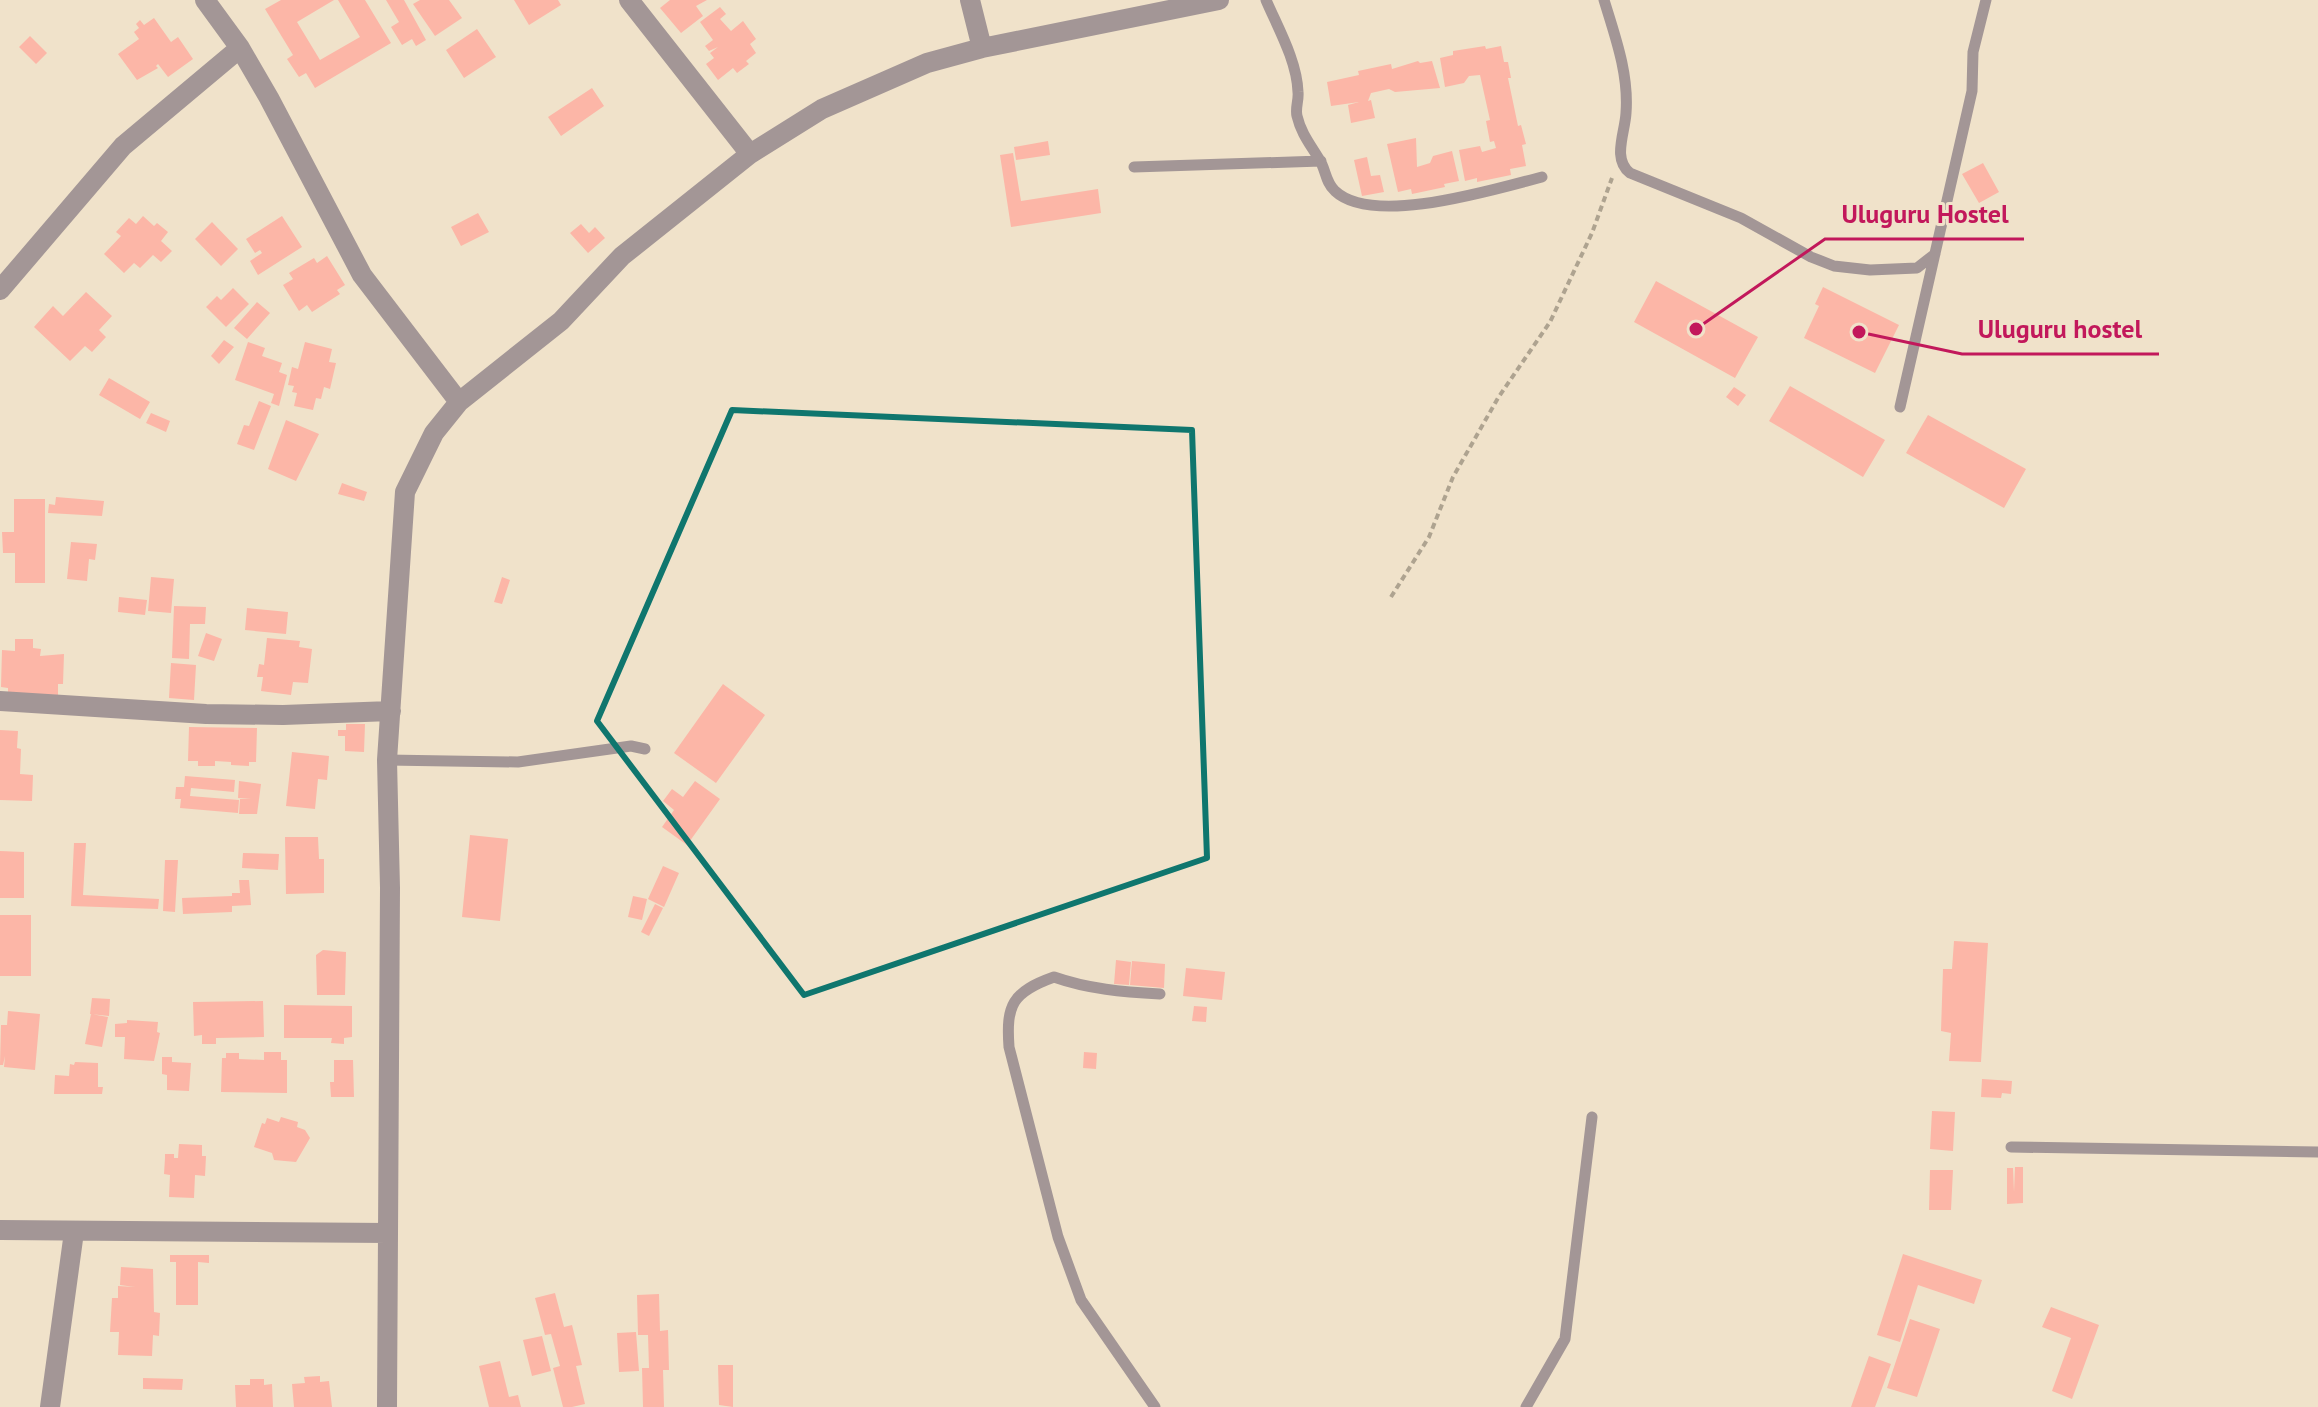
<svg xmlns="http://www.w3.org/2000/svg" width="2318" height="1407" font-family="'PT Sans',sans-serif">
  <style>
    .building { fill: #fcb6a7 }
    .lines { fill: none; stroke-linecap: round; stroke-linejoin: round }
    .path { stroke: #aea390; stroke-width: 4; stroke-dasharray: 6 4; stroke-linecap: butt }
    .lane { stroke: #a39696; stroke-width: 11 }
    .street { stroke: #a39696; stroke-width: 20 }
    .marked { fill: none; stroke: #0f766e; stroke-width: 6; stroke-linejoin: round }
    .leader { fill: none; stroke: #c2185b; stroke-width: 3 }
    .callout-dot { fill: #c2185b; stroke: #f0e2ca; stroke-width: 3 }
    .callout-label { font-size: 26px; text-anchor: middle; font-weight: bold; fill: #c2185b; stroke: #f0e2ca; stroke-width: 6; stroke-linejoin: round; paint-order: stroke }
  </style>
  <rect width="100%" height="100%" fill="#f0e2ca"/>
  <path class="building" d="M 281,0 L 334,0 L 297,22 L 320,60 L 360,37 L 338,0 L 365,0 L 391,43 L 315,88 L 306,73 L 299,77 L 287,59 L 293,55 L 265,9 Z
    M 386,0 L 404,0 L 426,40 L 416,46 L 412,39 L 402,45 L 391,27 L 399,22 Z
    M 420,0 L 449,0 L 462,18 L 435,36 L 413,4 Z
    M 514,0 L 558,0 L 561,5 L 529,25 Z
    M 670,0 L 707,0 L 696,6 L 703,16 L 681,33 L 660,8 Z
    M 720,7 L 726,14 L 720,19 L 731,31 L 743,21 L 756,39 L 750,44 L 756,53 L 746,61 L 749,64 L 737,73 L 733,68 L 718,80 L 706,64 L 714,58 L 710,53 L 718,47 L 709,51 L 705,46 L 713,40 L 700,22 Z
    M 154,18 L 171,42 L 178,37 L 193,59 L 168,77 L 158,64 L 156,66 L 158,68 L 137,80 L 118,54 L 139,39 L 134,32 L 139,28 L 136,24 L 140,20 L 144,25 Z
    M 477,29 L 496,57 L 464,78 L 446,50 Z
    M 30,36 L 47,53 L 36,64 L 19,47 Z
    M 1485,46 L 1486,49 L 1501,46 L 1504,62 L 1508,62 L 1511,78 L 1508,78 L 1518,126 L 1521,125 L 1526,144 L 1522,145 L 1526,166 L 1510,169 L 1511,175 L 1477,182 L 1477,178 L 1465,181 L 1459,150 L 1480,146 L 1482,152 L 1496,148 L 1494,141 L 1490,142 L 1486,121 L 1490,120 L 1480,75 L 1469,76 L 1464,83 L 1445,87 L 1440,58 L 1453,55 L 1453,51 Z
    M 1418,61 L 1420,63 L 1432,61 L 1440,88 L 1395,92 L 1389,89 L 1371,93 L 1368,101 L 1371,100 L 1375,118 L 1351,123 L 1348,105 L 1359,102 L 1331,106 L 1327,82 L 1359,75 L 1358,71 L 1391,64 L 1392,69 Z
    M 592,88 L 604,106 L 561,136 L 548,117 Z
    M 1416,138 L 1417,167 L 1430,163 L 1433,156 L 1452,151 L 1459,181 L 1444,184 L 1445,187 L 1412,194 L 1411,189 L 1398,192 L 1387,144 Z
    M 1048,141 L 1050,155 L 1016,160 L 1014,147 Z
    M 1013,153 L 1021,201 L 1098,189 L 1101,213 L 1011,227 L 1000,155 Z
    M 1367,157 L 1371,176 L 1380,175 L 1384,192 L 1362,196 L 1354,160 Z
    M 1983,163 L 1999,192 L 1979,203 L 1962,174 Z
    M 478,213 L 489,232 L 461,246 L 451,227 Z
    M 143,216 L 154,226 L 157,223 L 168,232 L 161,241 L 172,251 L 161,262 L 153,255 L 140,268 L 134,263 L 124,273 L 104,254 L 121,236 L 116,232 L 129,218 L 136,224 Z
    M 282,216 L 302,247 L 258,275 L 250,261 L 262,253 L 260,250 L 255,253 L 246,239 Z
    M 212,222 L 238,249 L 221,266 L 195,239 Z
    M 581,224 L 589,233 L 595,227 L 605,238 L 588,253 L 570,233 Z
    M 327,256 L 345,285 L 337,290 L 340,294 L 312,312 L 307,305 L 299,311 L 283,285 L 293,279 L 289,273 L 314,258 L 317,263 Z
    M 1656,281 L 1758,337 L 1735,378 L 1634,322 Z
    M 1823,287 L 1899,325 L 1875,373 L 1804,338 L 1819,306 L 1815,304 Z
    M 233,288 L 249,304 L 226,327 L 206,307 L 217,296 L 221,300 Z
    M 86,292 L 112,316 L 99,330 L 106,337 L 92,352 L 85,346 L 70,361 L 34,327 L 53,306 L 63,316 Z
    M 257,302 L 270,313 L 247,339 L 234,328 Z
    M 224,340 L 234,347 L 219,364 L 211,356 Z
    M 248,342 L 265,348 L 262,356 L 282,363 L 279,372 L 287,375 L 279,406 L 271,403 L 274,394 L 235,380 Z
    M 305,342 L 332,349 L 329,362 L 336,363 L 330,389 L 324,387 L 321,399 L 316,398 L 313,410 L 294,406 L 297,393 L 292,392 L 294,386 L 288,385 L 292,367 L 298,369 Z
    M 109,378 L 150,402 L 140,419 L 99,395 Z
    M 1790,386 L 1885,440 L 1863,477 L 1769,421 Z
    M 1734,387 L 1746,395 L 1738,406 L 1726,397 Z
    M 259,401 L 271,406 L 254,450 L 237,444 L 244,425 L 249,426 Z
    M 151,413 L 170,421 L 166,432 L 146,423 Z
    M 1928,415 L 2026,469 L 2004,508 L 1906,453 Z
    M 286,420 L 319,434 L 296,481 L 268,469 Z
    M 342,483 L 367,492 L 364,501 L 338,494 Z
    M 56,497 L 104,501 L 102,516 L 48,513 L 49,504 L 55,505 Z
    M 14,499 L 45,499 L 45,583 L 15,583 L 15,553 L 3,553 L 2,532 L 14,532 Z
    M 71,542 L 97,544 L 95,560 L 89,559 L 87,581 L 67,579 Z
    M 151,577 L 174,579 L 171,613 L 148,611 Z
    M 502,577 L 510,580 L 502,604 L 494,602 Z
    M 119,597 L 147,600 L 145,615 L 118,612 Z
    M 174,606 L 206,607 L 205,624 L 190,624 L 189,659 L 172,658 Z
    M 247,608 L 288,612 L 286,634 L 245,630 Z
    M 206,633 L 222,639 L 214,661 L 198,656 Z
    M 267,638 L 300,641 L 299,647 L 312,649 L 308,683 L 293,682 L 291,695 L 261,691 L 263,677 L 257,677 L 259,664 L 264,665 Z
    M 15,639 L 33,639 L 33,648 L 41,649 L 40,656 L 64,654 L 63,684 L 58,684 L 58,695 L 8,693 L 8,688 L 1,687 L 2,650 L 15,651 Z
    M 171,663 L 196,665 L 194,700 L 169,698 Z
    M 723,684 L 765,715 L 716,783 L 674,753 Z
    M 346,724 L 365,724 L 364,752 L 345,751 L 345,736 L 338,736 L 338,730 L 346,730 Z
    M 189,727 L 257,728 L 256,762 L 249,762 L 249,766 L 231,765 L 231,762 L 215,761 L 215,766 L 198,766 L 198,761 L 188,761 Z
    M 0,730 L 18,731 L 17,748 L 21,749 L 20,774 L 33,775 L 32,801 L 0,800 Z
    M 292,752 L 329,756 L 327,780 L 318,779 L 315,809 L 286,806 Z
    M 185,776 L 235,780 L 234,792 L 191,788 L 190,796 L 239,800 L 238,813 L 180,808 L 181,799 L 175,799 L 176,787 L 184,787 Z
    M 239,781 L 261,784 L 257,814 L 239,814 L 240,799 L 251,799 L 238,798 Z
    M 695,781 L 720,799 L 687,845 L 662,827 L 674,810 L 663,801 L 672,789 L 683,797 Z
    M 470,835 L 508,839 L 500,921 L 462,917 Z
    M 285,837 L 318,837 L 319,859 L 324,859 L 324,893 L 286,894 Z
    M 74,843 L 86,843 L 83,895 L 159,899 L 158,909 L 71,906 Z
    M 0,851 L 24,852 L 24,898 L 0,898 Z
    M 243,853 L 279,854 L 278,870 L 242,868 Z
    M 165,860 L 178,860 L 175,912 L 163,911 Z
    M 663,866 L 679,873 L 664,907 L 648,899 Z
    M 239,880 L 249,880 L 251,905 L 232,906 L 232,912 L 183,914 L 182,898 L 232,896 L 232,893 L 240,893 Z
    M 633,896 L 647,899 L 642,920 L 628,917 Z
    M 655,904 L 663,908 L 649,936 L 641,932 Z
    M 0,915 L 31,915 L 31,976 L 0,976 Z
    M 1954,941 L 1988,943 L 1981,1062 L 1949,1061 L 1951,1033 L 1941,1031 L 1943,969 L 1952,969 Z
    M 323,950 L 346,952 L 345,995 L 317,995 L 316,955 Z
    M 1116,960 L 1131,962 L 1129,985 L 1114,984 Z
    M 1132,961 L 1165,964 L 1164,988 L 1130,985 Z
    M 1186,968 L 1225,972 L 1222,1000 L 1183,996 Z
    M 92,998 L 110,999 L 109,1016 L 90,1014 Z
    M 263,1001 L 264,1037 L 216,1038 L 216,1044 L 202,1044 L 202,1035 L 194,1036 L 193,1002 Z
    M 284,1005 L 352,1006 L 352,1037 L 344,1038 L 344,1044 L 331,1043 L 332,1038 L 284,1038 Z
    M 1194,1006 L 1207,1007 L 1206,1022 L 1192,1021 Z
    M 8,1011 L 40,1014 L 35,1070 L 4,1067 L 5,1056 L 3,1065 L 0,1065 L 1,1025 L 7,1025 Z
    M 91,1014 L 108,1017 L 102,1047 L 85,1044 Z
    M 127,1020 L 158,1022 L 157,1032 L 160,1033 L 154,1061 L 124,1059 L 125,1037 L 115,1037 L 115,1024 L 127,1023 Z
    M 264,1052 L 281,1052 L 281,1060 L 287,1060 L 287,1093 L 221,1092 L 222,1058 L 226,1058 L 226,1053 L 239,1053 L 239,1059 L 264,1060 Z
    M 1084,1052 L 1097,1053 L 1096,1069 L 1083,1068 Z
    M 162,1057 L 172,1057 L 172,1062 L 191,1063 L 189,1091 L 167,1090 L 167,1075 L 162,1074 Z
    M 334,1060 L 353,1060 L 354,1097 L 331,1097 L 330,1082 L 334,1082 Z
    M 75,1062 L 98,1063 L 98,1087 L 103,1087 L 102,1094 L 54,1094 L 55,1075 L 69,1076 L 70,1064 L 74,1065 Z
    M 1982,1079 L 2012,1081 L 2011,1094 L 2002,1093 L 2001,1098 L 1981,1097 Z
    M 1932,1111 L 1955,1112 L 1953,1151 L 1930,1149 Z
    M 281,1117 L 298,1122 L 297,1127 L 305,1130 L 310,1138 L 296,1162 L 274,1160 L 272,1153 L 254,1147 L 262,1123 L 265,1124 L 267,1118 L 279,1122 Z
    M 179,1144 L 202,1145 L 202,1156 L 206,1156 L 205,1176 L 195,1175 L 194,1198 L 169,1197 L 170,1175 L 164,1174 L 165,1158 L 165,1154 L 174,1154 L 174,1158 L 178,1158 Z
    M 2015,1167 L 2023,1167 L 2023,1203 L 2007,1204 L 2007,1168 L 2013,1168 L 2014,1192 Z
    M 1930,1170 L 1953,1170 L 1951,1210 L 1929,1210 Z
    M 1903,1254 L 1982,1280 L 1974,1304 L 1918,1285 L 1900,1342 L 1877,1335 Z
    M 170,1255 L 209,1255 L 209,1263 L 198,1262 L 198,1305 L 176,1305 L 176,1262 L 170,1262 Z
    M 121,1267 L 153,1269 L 154,1312 L 160,1313 L 159,1336 L 153,1335 L 152,1356 L 118,1355 L 119,1332 L 110,1332 L 112,1298 L 118,1298 L 118,1286 L 135,1287 L 120,1285 Z
    M 555,1293 L 564,1327 L 572,1325 L 582,1365 L 576,1366 L 585,1404 L 572,1407 L 563,1407 L 553,1368 L 560,1366 L 551,1334 L 545,1335 L 535,1298 Z
    M 659,1294 L 660,1331 L 668,1330 L 669,1370 L 663,1370 L 664,1407 L 643,1407 L 642,1368 L 649,1368 L 648,1335 L 638,1335 L 637,1295 Z
    M 2051,1307 L 2099,1325 L 2072,1399 L 2052,1391 L 2071,1338 L 2042,1327 Z
    M 1910,1319 L 1940,1329 L 1917,1397 L 1887,1388 Z
    M 636,1332 L 639,1371 L 619,1372 L 617,1333 Z
    M 542,1336 L 551,1371 L 532,1376 L 523,1340 Z
    M 1869,1356 L 1891,1364 L 1875,1407 L 1851,1407 Z
    M 500,1361 L 509,1397 L 518,1395 L 521,1407 L 489,1407 L 479,1366 Z
    M 718,1365 L 733,1365 L 733,1407 L 719,1405 Z
    M 320,1376 L 320,1382 L 329,1381 L 332,1407 L 294,1407 L 292,1384 L 305,1383 L 304,1377 Z
    M 143,1378 L 183,1379 L 182,1390 L 143,1389 Z
    M 250,1379 L 264,1379 L 264,1385 L 272,1384 L 273,1407 L 236,1407 L 235,1385 L 250,1385 Z"/>
  <g class="lines">
    <path class="path" d="M 1391,597 L 1429,537 L 1453,477 L 1498,398 L 1550,322 L 1592,233 L 1612,178"/>
    <path class="lane" d="M 1266,0 C 1278,28 1297,61 1298,92 C 1299,100 1295,108 1297,116 C 1301,133 1310,144 1319,159 C 1326,169 1325,182 1335,191 C 1373,227 1495,189 1542,177
      M 1604,0 C 1615,36 1629,74 1626,113 C 1625,133 1612,159 1630,173 L 1741,218 L 1811,257 L 1834,266 L 1870,270 L 1917,268 L 1935,254
      M 1134,167 L 1321,161
      M 1900,407 L 1972,91 L 1973,52 L 1986,0
      M 387,760 L 518,762 L 631,746 L 645,749
      M 2011,1147 L 2318,1152
      M 1155,1407 L 1081,1300 L 1058,1237 L 1009,1047 C 1006,1005 1012,992 1054,977 C 1088,989 1123,992 1160,994
      M 1526,1407 L 1565,1339 L 1592,1117"/>
    <path class="street" d="M 205,0 L 240,48 L 269,98 L 362,275 L 459,402
      M 629,0 L 750,154
      M 970,0 L 982,48
      M 0,290 L 123,146 L 240,48
      M 0,701 L 206,714 L 283,715 L 391,711
      M 0,1230 L 388,1233
      M 50,1407 L 74,1232
      M 387,1407 L 390,888 L 387,760 L 405,492 L 434,433 L 459,402 L 561,321 L 622,256 L 750,154 L 822,109 L 927,63 L 982,48 L 1219,0"/>
  </g>
  <path class="marked" d="M 732,410 L 1192,430 L 1207,858 L 804,995 L 597,721 Z"/>
  <path class="leader" d="M1696 329L1825 239H2024M1859 332L1962 354H2159"/>
  <g class="callout-dot">
    <circle cx="1696" cy="329" r="8"/>
    <circle cx="1859" cy="332" r="8"/>
  </g>
  <g class="callout-label">
    <text x="1925" y="223">Uluguru Hostel</text>
    <text x="2060" y="338">Uluguru hostel</text>
  </g>
</svg>
